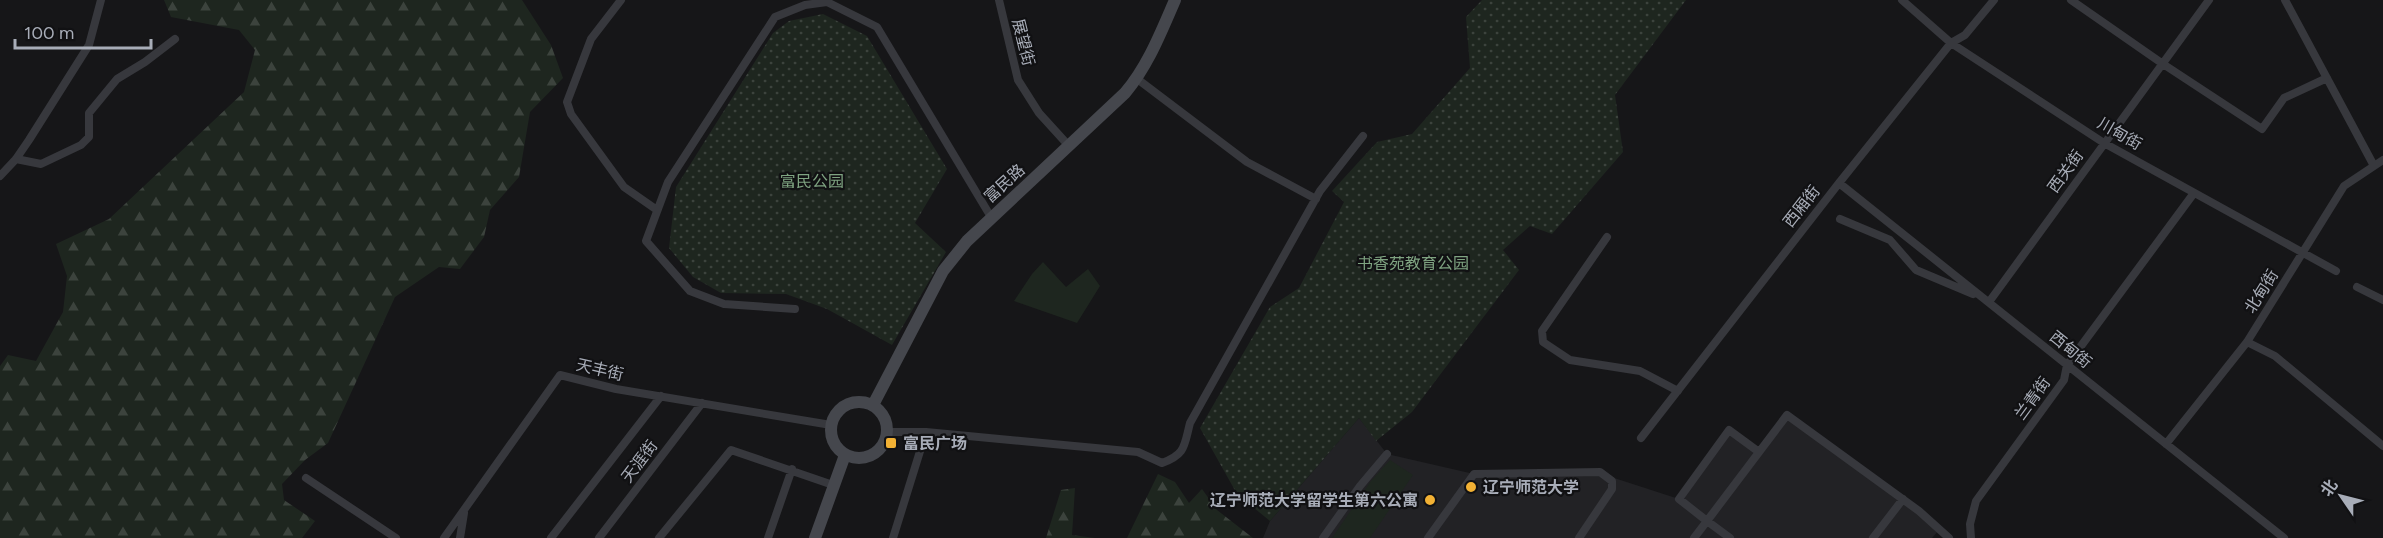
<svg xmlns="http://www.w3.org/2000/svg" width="2383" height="538" font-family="Figtree,'Noto Sans SC',sans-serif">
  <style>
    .built { fill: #222225 }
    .green { fill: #1e261f }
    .forest { fill: url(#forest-firs) }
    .park { fill: url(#park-dots) }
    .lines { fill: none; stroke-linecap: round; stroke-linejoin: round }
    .street { stroke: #37383d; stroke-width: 8 }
    .secondary { stroke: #45474d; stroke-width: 12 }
    .poi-dot { fill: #f2b134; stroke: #111113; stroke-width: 2 }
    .labels { text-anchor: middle; stroke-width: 4.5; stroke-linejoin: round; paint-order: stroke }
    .street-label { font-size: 16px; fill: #a8adb8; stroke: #111113 }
    .park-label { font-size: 16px; fill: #7fa381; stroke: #111113 }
    .poi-label { font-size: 16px; font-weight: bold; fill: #a8adb8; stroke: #111113; text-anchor: start }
  </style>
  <defs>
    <pattern id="forest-firs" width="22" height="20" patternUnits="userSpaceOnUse" patternTransform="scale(1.5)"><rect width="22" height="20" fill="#1e261f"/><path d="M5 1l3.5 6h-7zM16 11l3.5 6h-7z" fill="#3c433d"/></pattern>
    <pattern id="park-dots" width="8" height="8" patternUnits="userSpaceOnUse" patternTransform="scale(1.5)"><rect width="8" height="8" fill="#1e261f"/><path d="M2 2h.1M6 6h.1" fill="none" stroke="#3c433d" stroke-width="1.8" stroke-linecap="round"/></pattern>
  </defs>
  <rect width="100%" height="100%" fill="#161618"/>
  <path class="built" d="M 1787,415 L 1939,530 L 1932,538 L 1263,538 L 1270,521 L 1359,418 L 1387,454 L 1474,474 L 1608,476 L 1679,499 L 1729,430 L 1759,452 Z"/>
  <path class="green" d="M 1043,262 L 1066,287 L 1088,269 L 1100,286 L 1077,323 L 1014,301 L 1032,274 Z
    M 1390,460 L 1413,475 L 1370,538 L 1332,538 L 1371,481 Z"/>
  <path class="forest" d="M 164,0 L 522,0 L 551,45 L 563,78 L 530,112 L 519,177 L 490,210 L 484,237 L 460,269 L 439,267 L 395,297 L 328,443 L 305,460 L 282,484 L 284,500 L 315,521 L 302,538 L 0,538 L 0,366 L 8,355 L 36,361 L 63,312 L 67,276 L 56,244 L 109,219 L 244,92 L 255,50 L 239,30 L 171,17 Z
    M 1158,474 L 1175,482 L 1189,503 L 1202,489 L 1217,510 L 1253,538 L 1127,538 Z
    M 1075,488 L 1072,535 L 1095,538 L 1046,538 L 1061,490 Z"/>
  <path class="park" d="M 1482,0 L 1686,0 L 1615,95 L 1623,152 L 1552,234 L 1530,226 L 1503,250 L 1519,270 L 1412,412 L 1376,441 L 1359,418 L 1270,521 L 1237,494 L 1200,428 L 1270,307 L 1299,288 L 1344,202 L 1332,191 L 1377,142 L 1412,134 L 1470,68 L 1466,17 Z
    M 823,14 L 867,36 L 947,169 L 915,223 L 946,252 L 892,345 L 827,309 L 786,294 L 721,293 L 693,277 L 669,248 L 676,187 L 773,33 L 789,21 Z"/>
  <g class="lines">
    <path class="street" d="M 621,0 L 591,39 L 567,102 L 571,114 L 624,187 L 657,210
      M 999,0 L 1018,80 L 1039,113 L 1069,146
      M 1902,0 L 1951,43 L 2104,143 L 2336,271
      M 2071,0 L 2163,64 L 2262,129 L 2284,98 L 2327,78
      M 2285,0 L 2373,164
      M 1136,78 L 1247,162 L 1316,199
      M 16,159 L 41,164 L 81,145 L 89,137 L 89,113 L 117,79 L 145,62 L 175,39
      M 0,176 L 16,159 L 29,140 L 89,45 L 101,0
      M 1839,183 L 2284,538
      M 1840,219 L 1890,240 L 1916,270 L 1973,294
      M 1607,237 L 1542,331 L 1543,342 L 1570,360 L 1640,371 L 1678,391
      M 2357,287 L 2383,300
      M 1989,302 L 2209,0
      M 795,309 L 724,304 L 690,291 L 646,241 L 668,182 L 775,17 L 805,5 L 827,2 L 877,27 L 991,217
      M 2247,342 L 2275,356 L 2383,446
      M 887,432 L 926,432 L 1138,452 L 1162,463 C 1186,454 1184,446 1190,423 L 1320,191 L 1363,136
      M 1641,438 L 1839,183 L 1951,43 L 1965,35 L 1994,0
      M 2166,444 L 2247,342 L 2344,186 L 2383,160
      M 1759,452 L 1729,430 L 1679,499 L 1707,521 L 1787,415 L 1919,511 L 1949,538
      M 306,478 L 396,538
      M 444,538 L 560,375 L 616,389 L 831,425
      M 460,538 L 464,513
      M 551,538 L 661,396
      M 599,538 L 702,403
      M 659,538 L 731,450 L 833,485
      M 768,538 L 792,469
      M 893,538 L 926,432
      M 1323,538 L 1360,486 L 1387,454
      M 1428,538 L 1474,474 L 1600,472 L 1612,481 L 1612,489 L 1579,538
      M 1694,538 L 1707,521 L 1730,538
      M 1873,538 L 1903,499
      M 1971,538 L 1970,524 L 1976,501 L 2064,380 L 2067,365 L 2194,193"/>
    <path class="secondary" d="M831 430a28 28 0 1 1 56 0a28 28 0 1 1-56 0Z
      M 873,405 L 943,271 L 967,241 L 1125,93 C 1148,66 1161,32 1175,0
      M 815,538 L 845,455"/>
  </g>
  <g class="poi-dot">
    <rect x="885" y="437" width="12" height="12" rx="3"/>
    <circle cx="1471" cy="487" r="6"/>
    <circle cx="1430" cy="500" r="6"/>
  </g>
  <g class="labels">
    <g class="street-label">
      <text transform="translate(1024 42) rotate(76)" y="6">展望街</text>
      <text transform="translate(2120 133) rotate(30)" y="6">川甸街</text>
      <text transform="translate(2065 171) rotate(-54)" y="6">西关街</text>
      <text transform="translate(1004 183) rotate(-42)" y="6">富民路</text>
      <text transform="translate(1801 206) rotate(-52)" y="6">西厢街</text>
      <text transform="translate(2261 291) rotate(-58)" y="6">北甸街</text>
      <text transform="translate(2071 349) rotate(39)" y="6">西甸街</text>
      <text transform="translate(600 369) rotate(13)" y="6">天丰街</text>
      <text transform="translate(2032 398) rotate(-54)" y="6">兰青街</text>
      <text transform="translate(639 461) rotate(-53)" y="6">天涯街</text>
    </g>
    <g class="park-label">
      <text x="812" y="187">富民公园</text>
      <text x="1413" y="269">书香苑教育公园</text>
    </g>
    <g class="poi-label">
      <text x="903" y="449">富民广场</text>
      <text x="1483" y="493">辽宁师范大学</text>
      <text x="1418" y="506" text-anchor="end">辽宁师范大学留学生第六公寓</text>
    </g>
  </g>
  <g transform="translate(2341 496) rotate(305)" stroke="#111113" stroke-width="4.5" paint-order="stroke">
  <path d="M0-4.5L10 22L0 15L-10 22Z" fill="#a8adb8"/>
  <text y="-9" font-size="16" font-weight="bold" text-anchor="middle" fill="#a8adb8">北</text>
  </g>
  <path d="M15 39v9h136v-9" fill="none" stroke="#a8adb8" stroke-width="3"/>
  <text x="24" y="39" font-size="18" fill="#a8adb8" stroke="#111113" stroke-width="4.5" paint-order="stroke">100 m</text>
</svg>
